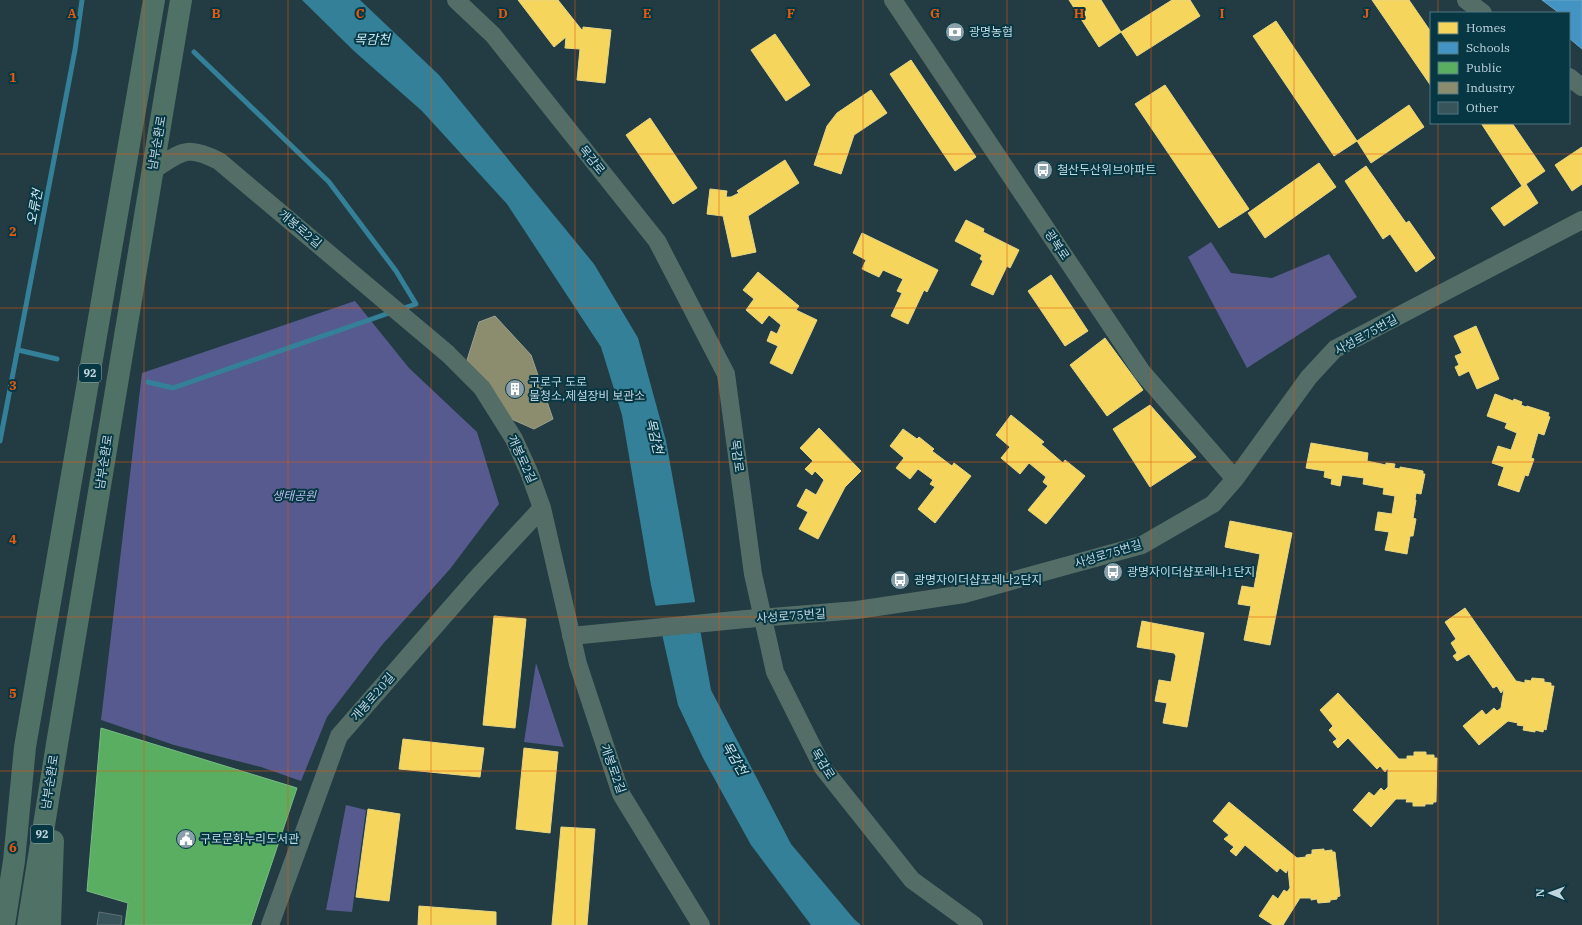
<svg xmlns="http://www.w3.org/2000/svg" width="1582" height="925" font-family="'IBM Plex Serif','Noto Sans KR',serif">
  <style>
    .green { fill: #565a8e }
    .water { fill: #348098 }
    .pier { fill: #233b42 }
    .homes { fill: #f6d55c; stroke: #e6d684 }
    .schools { fill: #4393c3; stroke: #69a7cc }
    .public { fill: #5aae61; stroke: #79ba87 }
    .industry { fill: #8c8c6e; stroke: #9ca290 }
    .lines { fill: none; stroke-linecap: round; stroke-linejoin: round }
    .stream { stroke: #348098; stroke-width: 5 }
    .building { fill: #38545b; stroke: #5d7076 }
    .minor { stroke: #546e67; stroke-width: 18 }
    .primary { stroke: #507166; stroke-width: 22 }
    .grid { fill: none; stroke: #e8590c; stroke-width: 1; stroke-opacity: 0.55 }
    .labels { text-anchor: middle; stroke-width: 4; stroke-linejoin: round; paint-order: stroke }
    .shield { fill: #083744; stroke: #8aa7b1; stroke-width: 1 }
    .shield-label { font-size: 11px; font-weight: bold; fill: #c1d7e0 }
    .poi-label { font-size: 12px; fill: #c1d7e0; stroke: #083744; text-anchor: start }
    .street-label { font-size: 12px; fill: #c1d7e0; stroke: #083744 }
    .park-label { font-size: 12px; font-style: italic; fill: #b6b9ea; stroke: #083744 }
    .water-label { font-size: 13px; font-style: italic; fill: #cbe9f4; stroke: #083744 }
    .grid-label { font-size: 13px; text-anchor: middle; font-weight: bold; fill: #e8590c; stroke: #083744; stroke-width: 4; stroke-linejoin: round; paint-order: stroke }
  </style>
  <rect width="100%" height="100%" fill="#233b42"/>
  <path class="green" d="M 1211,242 L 1231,273 L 1272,278 L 1329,254 L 1357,297 L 1247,368 L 1188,257 Z
    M 355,301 L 409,368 L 477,432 L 499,504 L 450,569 L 382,645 L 327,717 L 301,781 L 261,767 L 174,745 L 101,720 L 142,373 Z
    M 536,663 L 564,747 L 524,742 Z
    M 346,805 L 366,810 L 352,912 L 326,910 Z"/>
  <path class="water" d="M 302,0 L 360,0 L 439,75 L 594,264 L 638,338 L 666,441 L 711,690 L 791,844 L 854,919 L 861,925 L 811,925 L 751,845 L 703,758 L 678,705 L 651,585 L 622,415 L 601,347 L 507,204 L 422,111 L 354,51 Z"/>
  <path class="pier" d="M 696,602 L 702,632 L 660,636 L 653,606 Z"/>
  <path class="homes" d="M 518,0 L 558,0 L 581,29 L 583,30 L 583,27 L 611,30 L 605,83 L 577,80 L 580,49 L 565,48 L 566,37 L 554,47 Z
    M 1069,0 L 1101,0 L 1121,32 L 1099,47 Z
    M 1172,0 L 1190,0 L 1200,16 L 1137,56 L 1121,32 Z
    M 1372,0 L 1409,0 L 1431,32 L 1431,86 Z
    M 1276,21 L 1357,141 L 1334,156 L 1253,36 Z
    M 775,34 L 810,85 L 786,101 L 751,50 Z
    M 911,60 L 976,157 L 955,171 L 890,74 Z
    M 1165,85 L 1249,209 L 1219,228 L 1135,104 Z
    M 871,90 L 887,113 L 854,135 L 841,174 L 814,165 L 827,126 L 837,113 Z
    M 1409,105 L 1424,127 L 1371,163 L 1357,141 Z
    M 650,118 L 697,188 L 673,204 L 626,135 Z
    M 1481,123 L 1512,123 L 1545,171 L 1526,184 L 1538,203 L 1504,226 L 1491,208 L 1522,186 Z
    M 1582,147 L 1582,184 L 1572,191 L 1555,165 Z
    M 785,160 L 799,183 L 748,216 L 756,252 L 732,257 L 723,216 L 707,214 L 710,189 L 727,191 L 726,197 L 731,197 L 739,193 L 737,191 Z
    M 1319,163 L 1336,187 L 1265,238 L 1248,213 Z
    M 1366,166 L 1406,223 L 1409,221 L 1435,258 L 1416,272 L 1390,234 L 1383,239 L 1345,181 Z
    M 966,220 L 984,229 L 983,232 L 1019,250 L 1010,268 L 1007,266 L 993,295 L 971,285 L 983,261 L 980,259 L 982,255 L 955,241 Z
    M 862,233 L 938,270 L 927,292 L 924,290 L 908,324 L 891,316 L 902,293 L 897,291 L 903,279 L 883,270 L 879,277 L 862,269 L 866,260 L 853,253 Z
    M 758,272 L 799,306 L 796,310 L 817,320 L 792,374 L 770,363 L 778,346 L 767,341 L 771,331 L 777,334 L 781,325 L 769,315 L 762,324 L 746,310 L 754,299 L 743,290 Z
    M 1051,275 L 1088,331 L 1065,346 L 1028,291 Z
    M 1476,326 L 1499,379 L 1477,389 L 1469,371 L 1459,376 L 1455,367 L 1459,365 L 1455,356 L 1462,353 L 1454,336 Z
    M 1105,338 L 1143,390 L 1107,416 L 1070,365 Z
    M 1495,394 L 1513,401 L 1514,399 L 1522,402 L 1521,405 L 1526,407 L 1527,406 L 1549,413 L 1548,416 L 1550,417 L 1544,435 L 1538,433 L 1531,458 L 1534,459 L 1528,476 L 1525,475 L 1519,492 L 1498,485 L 1504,467 L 1492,463 L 1498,446 L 1511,450 L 1517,433 L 1505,428 L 1507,423 L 1487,416 Z
    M 1150,405 L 1196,457 L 1150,487 L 1113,429 Z
    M 1011,415 L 1044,442 L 1041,444 L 1063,463 L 1065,460 L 1085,476 L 1046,524 L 1028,510 L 1048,486 L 1043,482 L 1046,477 L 1029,463 L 1020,474 L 1001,458 L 1010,447 L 996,435 Z
    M 819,428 L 861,471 L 845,487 L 818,539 L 799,529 L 808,512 L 797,506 L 806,489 L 816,495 L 824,480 L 815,471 L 812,475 L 805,469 L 813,461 L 800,448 Z
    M 903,429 L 917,439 L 919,437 L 934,449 L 932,451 L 952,466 L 954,463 L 971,476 L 935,523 L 918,509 L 935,487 L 930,484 L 933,480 L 918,469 L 910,479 L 896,468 L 904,458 L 890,446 Z
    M 1311,443 L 1368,453 L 1367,461 L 1386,465 L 1386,463 L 1395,464 L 1394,468 L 1400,469 L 1400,467 L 1423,471 L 1423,474 L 1425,474 L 1421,494 L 1416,493 L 1415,500 L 1416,500 L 1413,518 L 1416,519 L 1413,536 L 1410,536 L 1407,554 L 1385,550 L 1389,532 L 1375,530 L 1378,512 L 1392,514 L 1395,496 L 1383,494 L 1384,488 L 1363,484 L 1364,478 L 1342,475 L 1340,486 L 1331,484 L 1332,479 L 1324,477 L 1325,471 L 1306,468 Z
    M 1230,521 L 1292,533 L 1270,645 L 1244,640 L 1251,606 L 1238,604 L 1242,586 L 1254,588 L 1260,554 L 1225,547 Z
    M 1465,608 L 1516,681 L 1525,683 L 1525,680 L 1531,681 L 1532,678 L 1544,679 L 1544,682 L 1551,683 L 1551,686 L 1554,686 L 1546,730 L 1544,729 L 1543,732 L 1535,730 L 1535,732 L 1523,730 L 1524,726 L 1517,725 L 1518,723 L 1508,721 L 1479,745 L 1463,726 L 1482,710 L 1486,715 L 1494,708 L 1497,711 L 1501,708 L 1504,689 L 1501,693 L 1497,686 L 1493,688 L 1469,654 L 1457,661 L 1453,656 L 1457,653 L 1451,643 L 1456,639 L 1445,622 Z
    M 494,616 L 526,619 L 515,728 L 483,725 Z
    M 1142,621 L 1204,633 L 1187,727 L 1163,723 L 1167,703 L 1155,701 L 1159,680 L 1171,682 L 1176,656 L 1174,653 L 1137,647 Z
    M 1338,693 L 1399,759 L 1407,759 L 1407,756 L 1414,756 L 1414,752 L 1426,752 L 1426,755 L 1434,755 L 1434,758 L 1437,758 L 1436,802 L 1433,802 L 1433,804 L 1425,804 L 1425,806 L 1413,806 L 1413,802 L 1406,802 L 1407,799 L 1396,799 L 1371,827 L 1353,810 L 1369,792 L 1374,796 L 1381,788 L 1384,791 L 1388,787 L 1388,768 L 1385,772 L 1380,766 L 1377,769 L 1348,738 L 1338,748 L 1333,742 L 1337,739 L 1329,730 L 1333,726 L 1320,710 Z
    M 403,739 L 484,748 L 480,777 L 399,769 Z
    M 524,748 L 558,752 L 550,833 L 516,829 Z
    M 1229,802 L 1297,858 L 1306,857 L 1306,855 L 1312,854 L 1312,850 L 1324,849 L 1324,851 L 1332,850 L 1332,852 L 1335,852 L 1340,896 L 1337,897 L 1337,899 L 1330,900 L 1330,902 L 1318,903 L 1317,899 L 1311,900 L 1311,898 L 1300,898 L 1283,925 L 1273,925 L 1259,916 L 1273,895 L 1278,899 L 1284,890 L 1287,892 L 1290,888 L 1288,869 L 1286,873 L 1280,868 L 1277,872 L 1245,845 L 1236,856 L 1230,851 L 1234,847 L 1224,839 L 1229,835 L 1213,821 Z
    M 368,809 L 400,814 L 389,901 L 356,897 Z
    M 561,827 L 595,829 L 587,925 L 552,925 Z
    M 419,906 L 496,912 L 496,925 L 418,925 Z"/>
  <path class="schools" d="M 1542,0 L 1582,0 L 1582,49 L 1569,38 L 1569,13 L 1558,13 L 1558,12 Z"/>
  <path class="public" d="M 101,728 L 297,788 L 251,925 L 125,925 L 128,903 L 87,891 Z"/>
  <path class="industry" d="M 495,316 L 531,355 L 553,419 L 534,429 L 509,418 L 467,360 L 479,322 Z"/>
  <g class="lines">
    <path class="stream" d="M 194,52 L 329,182 L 396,271 L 416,304 L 401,309
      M 18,350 L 57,359
      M 148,382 L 173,388 L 392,312
      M 0,441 L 75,50 L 82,0"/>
  </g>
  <path class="building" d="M 99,912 L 122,916 L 121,925 L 97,925 Z"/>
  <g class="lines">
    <path class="minor" d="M 456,0 L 493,35 L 657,241 L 726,374 L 753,574 L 775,672 L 823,768 L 912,880 L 974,925
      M 893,0 L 1142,372 L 1235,479
      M 1466,0 L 1483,13
      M 1569,77 L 1582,87
      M 152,171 C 182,152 185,144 219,161 L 448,354 L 482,388 L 514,439 L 529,472 L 542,508 L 578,664 L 621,794 L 701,925
      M 571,636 L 746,619 L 857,610 L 964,594 L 1142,545 L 1213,504 L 1235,479 L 1309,377 L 1335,349 L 1582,220
      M 270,925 L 339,736 L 476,579 L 542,508"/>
    <path class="primary" d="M 4,925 L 14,861 L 25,747 L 154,0
      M 28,925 L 57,744 L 181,0
      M 50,925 L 53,841"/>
  </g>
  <path class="grid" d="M 144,0 L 144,925M 288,0 L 288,925M 431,0 L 431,925M 575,0 L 575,925M 719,0 L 719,925M 863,0 L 863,925M 1007,0 L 1007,925M 1151,0 L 1151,925M 1294,0 L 1294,925M 1438,0 L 1438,13M 1438,123 L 1438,925M 0,154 L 1582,154M 0,308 L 1582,308M 0,462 L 1582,462M 0,617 L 1582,617M 0,771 L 1582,771"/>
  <defs>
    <symbol id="bank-disc" viewBox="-11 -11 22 22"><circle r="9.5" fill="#8aa0a9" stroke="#083744"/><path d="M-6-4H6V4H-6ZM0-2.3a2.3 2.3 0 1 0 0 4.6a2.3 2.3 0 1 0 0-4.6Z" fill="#fff"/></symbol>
    <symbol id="bus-disc" viewBox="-11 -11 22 22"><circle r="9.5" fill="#8aa0a9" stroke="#083744"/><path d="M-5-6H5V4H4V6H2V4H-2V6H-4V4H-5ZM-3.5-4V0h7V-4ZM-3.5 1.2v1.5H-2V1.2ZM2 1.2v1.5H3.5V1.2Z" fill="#fff"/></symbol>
    <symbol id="building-disc" viewBox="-11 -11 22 22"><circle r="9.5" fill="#8aa0a9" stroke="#083744"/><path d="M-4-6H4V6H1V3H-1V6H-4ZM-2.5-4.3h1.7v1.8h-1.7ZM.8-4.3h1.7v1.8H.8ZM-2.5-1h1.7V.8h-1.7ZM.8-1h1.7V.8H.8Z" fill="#fff"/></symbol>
    <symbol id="civic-disc" viewBox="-11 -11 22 22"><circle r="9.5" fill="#8aa0a9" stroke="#083744"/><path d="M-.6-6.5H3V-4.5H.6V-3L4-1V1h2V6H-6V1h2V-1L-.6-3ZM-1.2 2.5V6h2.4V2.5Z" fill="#fff"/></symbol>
  </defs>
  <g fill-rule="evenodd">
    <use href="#bank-disc" x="944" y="21" width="22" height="22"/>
    <use href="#bus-disc" x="1032" y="159" width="22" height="22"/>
    <use href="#building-disc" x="504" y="378" width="22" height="22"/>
    <use href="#bus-disc" x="1102" y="561" width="22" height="22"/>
    <use href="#bus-disc" x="889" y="569" width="22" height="22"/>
    <use href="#civic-disc" x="175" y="828" width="22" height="22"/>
  </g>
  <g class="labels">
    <g class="shield">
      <rect x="79" y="364" width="22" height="18" rx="3"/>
      <rect x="31" y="825" width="22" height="18" rx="3"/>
    </g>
    <g class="shield-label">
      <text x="90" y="377">92</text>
      <text x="42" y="838">92</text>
    </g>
    <g class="poi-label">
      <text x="969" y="36">광명농협</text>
      <text x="1057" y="174">철산두산위브아파트</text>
      <text x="529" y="386">구로구 도로<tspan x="529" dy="14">물청소,제설장비 보관소</tspan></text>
      <text x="1127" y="576">광명자이더샵포레나1단지</text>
      <text x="914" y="584">광명자이더샵포레나2단지</text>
      <text x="200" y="843">구로문화누리도서관</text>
    </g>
    <g class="street-label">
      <text transform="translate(157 143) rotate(-80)" y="4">남부순환로</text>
      <text transform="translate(592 160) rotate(51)" y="4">목감로</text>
      <text transform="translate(300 229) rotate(40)" y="4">개봉로2길</text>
      <text transform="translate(1057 245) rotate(56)" y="4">광복로</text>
      <text transform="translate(1366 335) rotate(-29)" y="4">사성로75번길</text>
      <text transform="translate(737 456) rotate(82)" y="4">목감로</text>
      <text transform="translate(522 459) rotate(65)" y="4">개봉로2길</text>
      <text transform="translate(104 462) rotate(-81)" y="4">남부순환로</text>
      <text transform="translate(1108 554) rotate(-17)" y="4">사성로75번길</text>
      <text transform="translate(791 616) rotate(-4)" y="4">사성로75번길</text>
      <text transform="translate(373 697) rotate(-49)" y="4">개봉로20길</text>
      <text transform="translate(823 764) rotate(58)" y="4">목감로</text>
      <text transform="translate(613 769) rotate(70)" y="4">개봉로2길</text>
      <text transform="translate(50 782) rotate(-81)" y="4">남부순환로</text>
    </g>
    <g class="park-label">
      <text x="294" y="500">생태공원</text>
    </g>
    <g class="water-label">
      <text x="372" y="44">목감천</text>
      <text transform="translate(34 207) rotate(-79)" y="5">오류천</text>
      <text transform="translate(655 436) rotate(77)" y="5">목감천</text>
      <text transform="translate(735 758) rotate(60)" y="5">목감천</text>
    </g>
  </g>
  <g class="grid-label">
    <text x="72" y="18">A</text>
    <text x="216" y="18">B</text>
    <text x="360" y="18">C</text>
    <text x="503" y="18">D</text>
    <text x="647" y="18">E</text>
    <text x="791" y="18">F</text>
    <text x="935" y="18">G</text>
    <text x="1079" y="18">H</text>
    <text x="1222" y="18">I</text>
    <text x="1366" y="18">J</text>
    <text x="13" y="82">1</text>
    <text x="13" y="236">2</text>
    <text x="13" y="390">3</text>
    <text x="13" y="544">4</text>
    <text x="13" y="698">5</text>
    <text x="13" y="852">6</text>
  </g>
  <rect x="1430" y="12" width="140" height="112" fill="#083744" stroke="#527782"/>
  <rect x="1438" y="22" width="20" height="12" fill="#f6d55c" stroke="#527782"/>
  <text x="1466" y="32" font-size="12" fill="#c1d7e0">Homes</text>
  <rect x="1438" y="42" width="20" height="12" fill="#4393c3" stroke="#527782"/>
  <text x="1466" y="52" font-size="12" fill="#c1d7e0">Schools</text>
  <rect x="1438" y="62" width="20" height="12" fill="#5aae61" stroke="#527782"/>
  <text x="1466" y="72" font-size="12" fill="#c1d7e0">Public</text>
  <rect x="1438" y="82" width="20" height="12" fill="#8c8c6e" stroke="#527782"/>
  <text x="1466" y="92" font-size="12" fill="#c1d7e0">Industry</text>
  <rect x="1438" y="102" width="20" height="12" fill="#38545b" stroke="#527782"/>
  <text x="1466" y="112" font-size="12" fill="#c1d7e0">Other</text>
  <g transform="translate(1550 893) rotate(271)" stroke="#083744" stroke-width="3" paint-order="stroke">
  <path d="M0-3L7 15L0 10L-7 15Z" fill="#c1d7e0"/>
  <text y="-6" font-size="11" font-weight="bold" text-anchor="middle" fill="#c1d7e0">N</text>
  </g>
</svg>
